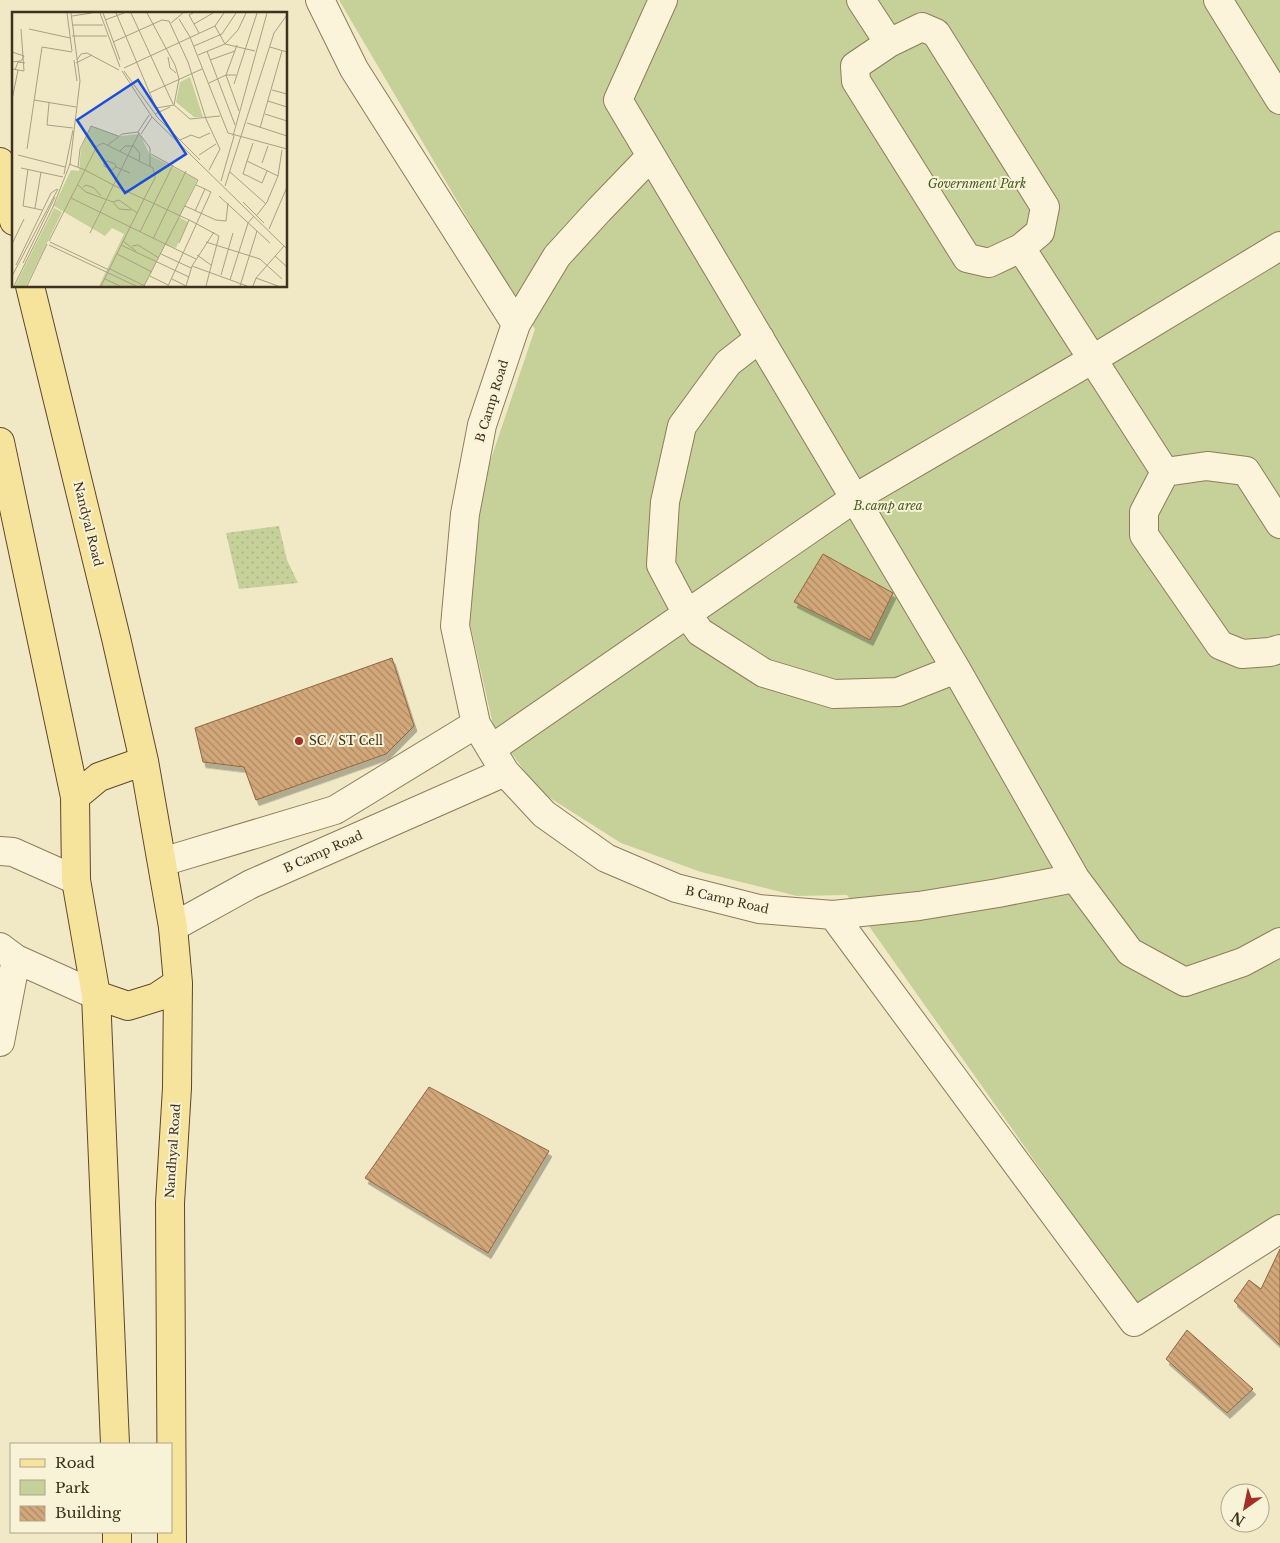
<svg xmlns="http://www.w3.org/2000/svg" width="1280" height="1543" font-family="'Libre Baskerville',serif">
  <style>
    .grass { fill: url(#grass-dots) }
    .park { fill: #c5d198 }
    .building { fill: url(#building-back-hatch); stroke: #90663e; filter: url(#shadow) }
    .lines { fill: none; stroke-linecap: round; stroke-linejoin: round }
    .minor-casing { stroke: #8f7b5a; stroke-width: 30 }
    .major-casing { stroke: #5c482e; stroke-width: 30 }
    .minor { stroke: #fbf4da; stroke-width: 28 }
    .major { stroke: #f6e39c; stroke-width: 28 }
    .poi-dot { fill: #a23025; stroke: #f8f2d6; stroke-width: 2 }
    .labels { text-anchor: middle; stroke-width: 4; stroke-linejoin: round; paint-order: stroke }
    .park-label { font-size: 12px; font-style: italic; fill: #485c24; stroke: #f8f2d6 }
    .street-label { font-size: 12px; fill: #3e311f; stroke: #f8f2d6 }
    .poi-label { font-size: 12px; fill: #3e311f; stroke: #f8f2d6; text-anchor: start }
    .inset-road { fill: none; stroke: #a99f83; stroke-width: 1 }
    .view { fill: #1d4ed8; fill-opacity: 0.15; stroke: #1d4ed8; stroke-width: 2.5 }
    .inset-edge { fill: none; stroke: #3e311f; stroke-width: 2.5 }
  </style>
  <defs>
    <pattern id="grass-dots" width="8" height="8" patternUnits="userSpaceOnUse" patternTransform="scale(1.25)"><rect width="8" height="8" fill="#c5d198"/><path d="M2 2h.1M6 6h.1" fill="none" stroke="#aab483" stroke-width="1.8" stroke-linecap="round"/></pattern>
    <pattern id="building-back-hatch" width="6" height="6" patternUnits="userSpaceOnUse" patternTransform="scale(1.25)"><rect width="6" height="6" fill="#d2a779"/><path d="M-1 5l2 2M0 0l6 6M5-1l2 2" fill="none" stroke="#ac8963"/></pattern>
    <filter id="shadow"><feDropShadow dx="3" dy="5.5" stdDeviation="0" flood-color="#0004"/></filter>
  </defs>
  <rect width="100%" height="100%" fill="#f1e9c6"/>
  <path class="grass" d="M 279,526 L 287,560 L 298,583 L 239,589 L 226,533 Z"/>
  <path class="park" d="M 339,0 L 1280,0 L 1280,1218 L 1137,1306 L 847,895 L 797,896 L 701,872 L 621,843 L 539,791 L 494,729 L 468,615 L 479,494 L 535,329 L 512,294 Z"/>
  <path class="building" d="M 823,554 L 893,593 L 870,640 L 794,602 Z
    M 392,658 L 414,726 L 386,754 L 256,800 L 244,767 L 203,762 L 195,728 Z
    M 429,1087 L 549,1151 L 488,1253 L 365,1178 Z
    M 1280,1249 L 1280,1345 L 1234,1301 L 1249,1280 L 1261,1289 Z
    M 1187,1330 L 1253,1389 L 1227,1413 L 1166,1359 Z"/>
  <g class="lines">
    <defs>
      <path id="minor" d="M 320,0 L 354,69 L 516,324
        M 663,0 L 618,100 L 956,669 L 1075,878 L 1130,952 L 1185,982 L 1243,962 L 1280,942
        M 861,0 L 889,43
        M 1218,0 L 1280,100
        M 922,27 L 936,33 L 1045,207 L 1040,232 L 1021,248 L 989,263 L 967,258 L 856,81 L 855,66 L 889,43 Z
        M 651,156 L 599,210 L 557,256 L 516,324 L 482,425 L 465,514 L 455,626 L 476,724 L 505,772 L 544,814 L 606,858 L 676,888 L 759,909 L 833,915 L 919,906 L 998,893 L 1075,878
        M 1021,248 L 1165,472
        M 760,338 L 728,363 L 682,426 L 665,502 L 661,565 L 687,614 L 700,632 L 764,673 L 834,694 L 898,692 L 956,669
        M 1165,472 L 1144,512 L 1144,535 L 1220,645 L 1242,654 L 1270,652 L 1280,649
        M 1165,472 L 1207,466 L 1246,471 L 1280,524
        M 491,749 L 855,498 L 1093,359 L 1280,246
        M 0,851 L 13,852 L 76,880
        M 162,862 L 335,810 L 476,724
        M 833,915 L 1134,1322 L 1280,1229
        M 173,927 L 251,884 L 505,772
        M 0,947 L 16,959 L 96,995
        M 0,1042 L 16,959"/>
      <path id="major" d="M 0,162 L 14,221
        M 30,286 L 116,638 L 144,761 L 173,927 L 178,983 L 177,1088 L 170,1203 L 172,1543
        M 0,442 L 75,797 L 76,880 L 96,995 L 115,1444
        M 75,797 L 99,777 L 144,761
        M 96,995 L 128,1006 L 157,997 L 178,983
        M 117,1532 L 117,1543"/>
    </defs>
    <use href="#minor" class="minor-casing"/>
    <use href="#major" class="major-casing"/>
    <use href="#minor" class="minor"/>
    <use href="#major" class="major"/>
  </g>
  <circle class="poi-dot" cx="299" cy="741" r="5"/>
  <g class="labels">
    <g class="park-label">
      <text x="977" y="188">Government Park</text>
      <text x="888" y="510">B.camp area</text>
    </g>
    <g class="street-label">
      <text transform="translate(492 401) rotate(-73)" y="4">B Camp Road</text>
      <text transform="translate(88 524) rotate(76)" y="4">Nandyal Road</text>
      <text transform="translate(323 852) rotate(-24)" y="4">B Camp Road</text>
      <text transform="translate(727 900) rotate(13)" y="4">B Camp Road</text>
      <text transform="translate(173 1151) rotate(-86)" y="4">Nandhyal Road</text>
    </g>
    <g class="poi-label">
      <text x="309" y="745">SC / ST Cell</text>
    </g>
  </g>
  <g transform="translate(12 12)">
    <rect width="275" height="275" fill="#f1e9c6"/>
    <path d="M 178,65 L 191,105 L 182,105 L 164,90 L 168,70 ZM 79,114 L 108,124 L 128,122 L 138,143 L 185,168 L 167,205 L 176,210 L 164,236 L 153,233 L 132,274 L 87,274 L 112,222 L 100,216 L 93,224 L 42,194 L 59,158 L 67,159 L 69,137 ZM 42,196 L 50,200 L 14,274 L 3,274 Z" fill="#c5d198"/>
    <path class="inset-road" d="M 55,1 L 60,39M 88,1 L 108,55M 91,1 L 108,48M 104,1 L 144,96M 119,1 L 161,92M 135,1 L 163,53 L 167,67 L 162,93 L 178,107 L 208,104M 181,1 L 177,3 L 187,21M 60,4 L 80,1M 167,7 L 178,25 L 216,121 L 275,137M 93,8 L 112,1M 159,11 L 171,1M 182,12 L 201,1M 61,13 L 91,13M 203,14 L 213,32M 17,17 L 58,26M 60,24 L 95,24M 101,30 L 150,8 L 157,9 L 176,50 L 194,107 L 208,137 L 197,158M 213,32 L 226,18 L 234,1M 182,34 L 210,22 L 224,1M 258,35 L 275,40M 195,39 L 223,113M 0,40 L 12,44 L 9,49 L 0,50M 186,43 L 213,32 L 243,39M 156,45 L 158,56 L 164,61M 62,48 L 65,69M 65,48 L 69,42 L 75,41 L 107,58M 198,48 L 223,39M 64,51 L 80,43M 112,56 L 203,14 L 212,1M 0,57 L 12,59 L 9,17M 3,58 L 6,50 L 13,51M 110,59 L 140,105 L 275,237M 112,59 L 146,106 L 188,148M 224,63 L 214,63 L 227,99M 197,71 L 214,63 L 225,33M 222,72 L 245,1M 260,78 L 275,82M 137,81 L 190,57M 0,88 L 6,58M 22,88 L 64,95M 256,89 L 275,95M 37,91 L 35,113 L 61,116M 144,96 L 162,93M 143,102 L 158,95M 253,102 L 275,109M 235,111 L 275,124M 248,116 L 270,39M 126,120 L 137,103M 129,122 L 140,105M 221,124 L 255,1M 168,128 L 179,123 L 187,126 L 198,121M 241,131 L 235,149 L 266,164M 96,133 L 110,122 L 126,120 L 138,136 L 138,154M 15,137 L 30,35 L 60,40M 108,139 L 113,134 L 122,134 L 128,142 L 127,149M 6,143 L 53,155M 187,143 L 204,132M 235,149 L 231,162 L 236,164 L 250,171 L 255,159M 250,151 L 256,134M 66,155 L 68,137 L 79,114 L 106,124M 104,155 L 100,158 L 92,154 L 92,151 L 96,149 L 103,152 L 104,155 L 118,161M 9,156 L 51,165M 16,157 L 11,194 L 30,198M 218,160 L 254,192M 52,162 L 61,118M 209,169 L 222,124M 66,173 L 74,180 L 101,190 L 107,197 L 119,198M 213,174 L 262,21 L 275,3M 71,175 L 74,173 L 82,176 L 89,184M 207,184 L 258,231M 59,186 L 184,247M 101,190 L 107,188 L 125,201M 231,190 L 252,211M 173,194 L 204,208 L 214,209 L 216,191M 23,196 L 29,160M 183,199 L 193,177 L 184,173M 245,203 L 255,190 L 266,164 L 270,138M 257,217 L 275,175M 128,220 L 161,153M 78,221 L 127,121M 141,227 L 174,159M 37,229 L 73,158 L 57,152M 111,229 L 124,239M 38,230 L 97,258M 194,230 L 248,247 L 270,267M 167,231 L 177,208M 0,232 L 12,207M 37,233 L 124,274M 109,233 L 177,265M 120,234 L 126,233 L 147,246M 105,242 L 140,260M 149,242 L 179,256M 185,243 L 199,253M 263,244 L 275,255M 11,251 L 43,185M 4,253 L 39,181 L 45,177M 180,254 L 235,274M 98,257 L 133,274M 209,263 L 221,221M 0,264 L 46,177M 138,264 L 156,273M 244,266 L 272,234M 93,267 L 108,274M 160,267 L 174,274M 218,268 L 236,211 L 242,204M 2,274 L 41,195 L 58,152 L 68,69 L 59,1M 15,274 L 35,232M 89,274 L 132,187 L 143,166 L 143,164 L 141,156 L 91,131 L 85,134 L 73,158 L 103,174 L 132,187 L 143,192 L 177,208 L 185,212 L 207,224 L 194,274M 132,274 L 186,168 L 139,142M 156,274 L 199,180 L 193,177M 174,274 L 180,254 L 202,220M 228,274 L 245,219M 241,274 L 244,266 L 266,274"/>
    <path class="view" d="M 126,68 L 174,142 L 113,181 L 65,108 Z"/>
    <rect width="275" height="275" class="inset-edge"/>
  </g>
  <rect x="10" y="1443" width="162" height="90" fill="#f8f2d6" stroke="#aea58d"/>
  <rect x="20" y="1459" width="25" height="8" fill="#f6e39c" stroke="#aea58d"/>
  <text x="55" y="1468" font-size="15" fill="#3e311f">Road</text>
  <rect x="20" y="1480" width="25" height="15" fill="#c5d198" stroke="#aea58d"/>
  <text x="55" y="1493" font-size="15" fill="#3e311f">Park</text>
  <rect x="20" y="1506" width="25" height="15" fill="url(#building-back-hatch)" stroke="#aea58d"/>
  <text x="55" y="1518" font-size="15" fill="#3e311f">Building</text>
  <g transform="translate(1245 1508) rotate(213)"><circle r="24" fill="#f8f2d6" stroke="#aea58d"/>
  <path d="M0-4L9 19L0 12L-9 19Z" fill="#a23025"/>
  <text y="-8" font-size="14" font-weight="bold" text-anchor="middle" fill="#3e311f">N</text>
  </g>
</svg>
